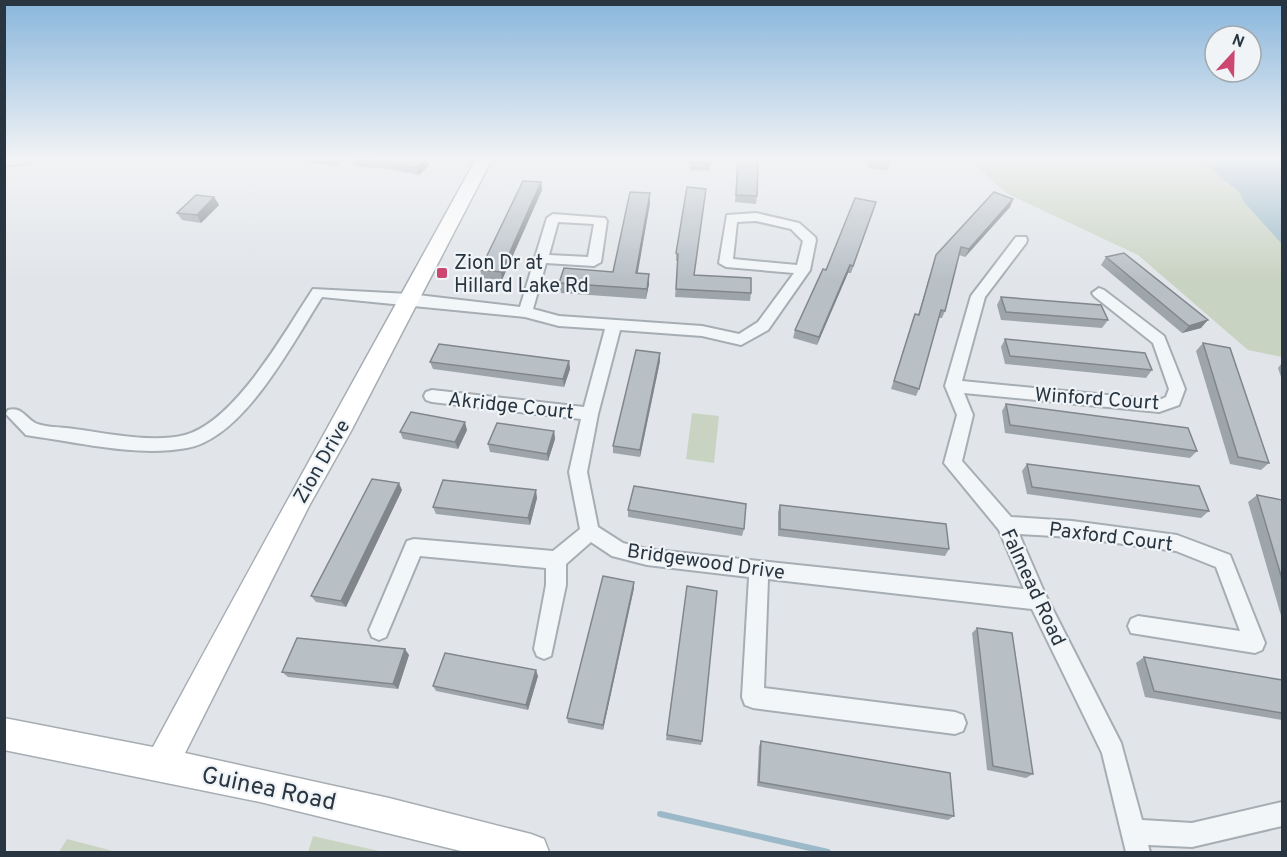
<svg xmlns="http://www.w3.org/2000/svg" width="1287" height="857" font-family="Overpass,sans-serif">
  <style>
    .green { fill: #c9d3c2 }
    .water { fill: #9cb9c9 }
    .lines { fill: none; stroke-linecap: round; stroke-linejoin: round }
    .stream { stroke: #9cb9c9; stroke-width: 6 }
    .street-casing { stroke: #a6adb3; stroke-width: 4 }
    .secondary-casing { stroke: #a6adb3; stroke-width: 3 }
    .street { fill: #f3f6f8; fill-rule: evenodd }
    .secondary { fill: #fff; fill-rule: evenodd }
    .wall { fill: #9ea5aa }
    .shaded-wall { fill: #81868b }
    .building { fill: #b8c0c6; stroke: #81868b; stroke-width: 1.5 }
    .poi-dot { fill: #cc4871; stroke: #f0f4f7; stroke-width: 2 }
    .labels { text-anchor: middle; stroke-width: 4.5; stroke-linejoin: round; paint-order: stroke }
    .poi-label { font-size: 20px; fill: #293641; stroke: #f0f4f7; text-anchor: start }
    .street-label { font-size: 20px; fill: #293641; stroke: #f0f4f7 }
    .near-street-label { font-size: 24px; fill: #293641; stroke: #f0f4f7 }
  </style>
  <rect width="100%" height="100%" fill="#e1e5e9"/>
  <path class="green" d="M 1010,159 L 1282,159 L 1282,357 L 1248,350 L 1138,255 L 1006,193 L 971,161 Z
    M 692,413 L 719,416 L 714,463 L 686,459 Z
    M 313,836 L 383,852 L 308,852 Z
    M 67,839 L 117,852 L 59,852 Z"/>
  <path class="water" d="M 1199,159 L 1282,159 L 1282,244 L 1244,202 L 1240,193 Z"/>
  <g class="lines">
    <path class="stream" d="M 660,814 L 828,852"/>
    <defs>
      <path id="street" d="M 4,159 L 35,159 L 29,162 L 4,166 Z
        M 756,213 L 799,223 L 815,237 L 816,240 L 810,270 L 768,330 L 741,345 L 702,336 L 620,330 L 598,414 L 587,472 L 598,527 L 623,543 L 647,549 L 1024,589 L 999,530 L 944,463 L 957,415 L 945,386 L 971,296 L 1016,237 L 1026,237 L 1027,240 L 1026,243 L 985,297 L 962,381 L 1159,400 L 1166,397 L 1169,389 L 1153,343 L 1094,296 L 1092,293 L 1099,288 L 1104,290 L 1164,336 L 1185,389 L 1179,405 L 1159,412 L 964,393 L 973,415 L 962,461 L 1011,517 L 1072,521 L 1177,535 L 1230,555 L 1265,643 L 1262,650 L 1255,653 L 1131,633 L 1128,626 L 1131,619 L 1138,616 L 1240,631 L 1216,567 L 1176,551 L 1072,537 L 1019,534 L 1045,594 L 1121,743 L 1142,820 L 1192,823 L 1282,802 L 1282,826 L 1192,847 L 1148,845 L 1150,852 L 1126,852 L 1102,753 L 1032,609 L 768,579 L 764,688 L 955,712 L 963,715 L 966,723 L 963,731 L 955,734 L 753,708 L 745,705 L 742,697 L 749,577 L 647,565 L 612,556 L 591,542 L 566,564 L 566,585 L 551,656 L 544,659 L 537,656 L 534,649 L 546,585 L 546,568 L 420,556 L 386,637 L 379,640 L 372,637 L 369,630 L 407,541 L 414,539 L 553,551 L 580,529 L 569,472 L 581,419 L 432,402 L 426,400 L 424,396 L 426,392 L 432,390 L 584,407 L 605,329 L 559,326 L 525,317 L 322,297 C 293,342 244,438 187,448 C 137,457 82,443 32,436 L 26,435 L 6,414 L 8,410 C 21,406 25,417 35,423 C 43,427 57,427 66,428 C 102,432 150,444 185,435 C 236,421 285,331 313,289 L 409,294 L 520,307 L 547,218 L 553,214 L 605,218 L 607,221 L 601,262 L 594,266 L 546,263 L 533,309 L 559,316 L 702,326 L 739,334 L 758,322 L 794,273 L 726,267 L 719,263 L 727,215 ZM 756,221 L 791,229 L 803,241 L 797,265 L 733,259 L 737,222 ZM 558,222 L 594,224 L 588,257 L 549,255 Z"/>
      <path id="secondary" d="M 476,159 L 492,159 L 351,431 L 309,506 L 185,753 L 389,798 L 531,834 L 544,839 L 549,852 L 465,852 L 260,802 L 4,750 L 4,718 L 153,747 C 259,550 368,355 476,159 Z"/>
    </defs>
    <use href="#street" class="street-casing"/>
    <use href="#secondary" class="secondary-casing"/>
    <use href="#street" class="street"/>
    <use href="#secondary" class="secondary"/>
  </g>
  <path class="wall" d="M 279,159 L 343,159 L 337,166 Z
    M 351,159 L 429,165 L 419,175 L 388,169 L 354,166 Z
    M 691,159 L 711,159 L 709,171 L 690,170 Z
    M 738,159 L 757,196 L 756,204 L 735,202 Z
    M 867,159 L 890,159 L 891,162 L 888,170 L 869,168 Z
    M 541,182 L 542,190 L 502,280 L 482,278 L 480,270 Z
    M 687,187 L 695,275 L 751,293 L 750,301 L 675,297 L 678,261 L 676,261 L 676,253 Z
    M 214,197 L 219,205 L 201,223 L 182,220 L 177,213 Z
    M 1013,199 L 1010,207 L 965,257 L 959,255 L 945,311 L 942,318 L 939,318 L 919,389 L 916,396 L 891,389 L 912,322 L 915,314 L 918,315 L 936,255 Z
    M 650,203 L 637,274 L 649,284 L 646,299 L 561,293 L 559,283 L 613,272 Z
    M 874,210 L 851,273 L 848,273 L 817,345 L 793,338 L 795,330 L 826,270 Z
    M 1106,257 L 1201,328 L 1182,333 L 1101,265 Z
    M 1001,297 L 1108,320 L 1102,328 L 1001,320 L 997,305 Z
    M 1005,339 L 1152,370 L 1146,378 L 1005,364 L 1001,347 Z
    M 1203,343 L 1269,463 L 1261,470 L 1230,464 L 1196,351 Z
    M 569,361 L 570,369 L 564,387 L 433,369 L 430,362 Z
    M 660,361 L 640,457 L 613,453 L 613,446 Z
    M 1282,363 L 1282,380 L 1278,368 Z
    M 1006,404 L 1197,451 L 1190,458 L 1005,433 L 1002,411 Z
    M 467,430 L 458,449 L 403,439 L 400,432 Z
    M 554,431 L 555,439 L 548,461 L 490,452 L 488,444 Z
    M 1027,464 L 1209,511 L 1201,518 L 1027,494 L 1022,471 Z
    M 402,490 L 346,607 L 316,602 L 311,596 Z
    M 1257,495 L 1282,500 L 1282,619 L 1248,502 Z
    M 537,498 L 530,525 L 436,514 L 433,507 Z
    M 780,505 L 949,549 L 945,556 L 778,536 L 778,512 Z
    M 628,510 L 744,529 L 742,536 L 628,517 Z
    M 687,586 L 702,741 L 701,745 L 666,740 Z
    M 634,588 L 603,730 L 568,723 L 567,718 Z
    M 977,628 L 1033,774 L 1026,778 L 987,770 L 972,633 Z
    M 409,655 L 398,689 L 288,677 L 282,672 Z
    M 1144,657 L 1282,680 L 1282,720 L 1145,697 L 1136,663 Z
    M 538,676 L 528,710 L 436,691 L 433,686 Z
    M 761,741 L 954,816 L 948,820 L 757,786 L 759,746 Z"/>
  <path class="shaded-wall" d="M 334,159 L 343,159 L 337,166 Z
    M 426,159 L 427,159 L 429,165 L 419,175 L 417,168 Z
    M 541,182 L 542,190 L 502,280 L 501,272 Z
    M 650,193 L 650,203 L 636,283 L 636,273 Z
    M 214,197 L 219,205 L 201,223 L 197,215 Z
    M 1013,199 L 1010,207 L 965,257 L 969,249 Z
    M 850,265 L 848,273 L 817,345 L 819,337 Z
    M 649,274 L 649,284 L 646,299 L 647,289 Z
    M 1208,320 L 1201,328 L 1182,333 L 1189,326 Z
    M 660,353 L 660,361 L 640,457 L 640,450 Z
    M 569,361 L 570,369 L 564,387 L 563,379 Z
    M 465,422 L 467,430 L 458,449 L 455,442 Z
    M 554,431 L 555,439 L 548,461 L 547,454 Z
    M 399,483 L 402,490 L 346,607 L 341,601 Z
    M 536,490 L 537,498 L 530,525 L 528,518 Z
    M 634,582 L 634,588 L 603,730 L 603,725 Z
    M 405,649 L 409,655 L 398,689 L 393,684 Z
    M 536,670 L 538,676 L 528,710 L 526,705 Z"/>
  <path class="building" d="M 351,159 L 426,159 L 417,168 L 385,161 Z
    M 691,159 L 711,159 L 710,164 L 690,162 Z
    M 738,159 L 758,159 L 757,196 L 736,195 Z
    M 870,159 L 890,159 L 891,162 L 871,161 Z
    M 523,181 L 541,182 L 501,272 L 480,270 Z
    M 687,187 L 706,189 L 694,275 L 751,278 L 751,293 L 676,289 L 678,254 L 676,253 Z
    M 630,192 L 650,193 L 636,273 L 649,274 L 647,289 L 559,283 L 564,268 L 613,272 Z
    M 994,192 L 1013,199 L 969,249 L 961,247 L 945,311 L 941,310 L 919,389 L 894,381 L 915,314 L 919,315 L 936,255 Z
    M 196,195 L 214,197 L 197,215 L 177,213 Z
    M 855,198 L 876,202 L 853,266 L 850,265 L 819,337 L 795,330 L 823,269 L 826,270 Z
    M 1124,253 L 1208,320 L 1189,326 L 1106,257 Z
    M 1001,297 L 1101,305 L 1108,320 L 1006,312 Z
    M 1005,339 L 1145,353 L 1152,370 L 1010,356 Z
    M 1203,343 L 1230,348 L 1269,463 L 1238,457 Z
    M 439,344 L 569,361 L 563,379 L 430,362 Z
    M 636,350 L 660,353 L 640,450 L 613,446 Z
    M 1006,404 L 1188,428 L 1197,451 L 1010,425 Z
    M 411,412 L 465,422 L 455,442 L 400,432 Z
    M 497,423 L 554,431 L 547,454 L 488,444 Z
    M 1027,464 L 1199,486 L 1209,511 L 1032,487 Z
    M 372,479 L 399,483 L 341,601 L 311,596 Z
    M 443,480 L 536,490 L 528,518 L 433,507 Z
    M 634,486 L 746,504 L 744,529 L 628,510 Z
    M 1257,495 L 1282,500 L 1282,579 Z
    M 780,505 L 946,524 L 949,549 L 780,529 Z
    M 603,576 L 634,582 L 603,725 L 567,718 Z
    M 687,586 L 717,591 L 702,741 L 667,735 Z
    M 977,628 L 1012,633 L 1033,774 L 993,766 Z
    M 297,638 L 405,649 L 393,684 L 282,672 Z
    M 445,653 L 536,670 L 526,705 L 433,686 Z
    M 1144,657 L 1282,680 L 1282,713 L 1154,691 Z
    M 761,741 L 950,773 L 954,816 L 759,782 Z"/>
  <linearGradient id="sky" x2="0" y2="1"><stop stop-color="#89b6dc"/><stop offset="0.57" stop-color="#f2f3f5"/><stop offset="1" stop-color="#f2f3f5" stop-opacity="0"/></linearGradient>
  <rect width="1287" height="279" fill="url(#sky)"/>
  <rect class="poi-dot" x="436" y="267" width="12" height="12" rx="3"/>
  <g class="labels">
    <g class="poi-label">
      <text x="454" y="269">Zion Dr at<tspan x="454" dy="23">Hillard Lake Rd</tspan></text>
    </g>
    <g class="street-label">
      <text transform="translate(1097 398) rotate(4)" y="7">Winford Court</text>
      <text transform="translate(511 405) rotate(6)" y="7">Akridge Court</text>
      <text transform="translate(321 461) rotate(-60)" y="7">Zion Drive</text>
      <text transform="translate(1111 536) rotate(7)" y="7">Paxford Court</text>
      <text transform="translate(706 561) rotate(8)" y="7">Bridgewood Drive</text>
      <text transform="translate(1034 587) rotate(65)" y="7">Falmead Road</text>
    </g>
    <g class="near-street-label">
      <text transform="translate(269 788) rotate(12)" y="8">Guinea Road</text>
    </g>
  </g>
  <rect width="1287" height="857" fill="none" stroke="#293641" stroke-width="12"/>
  <g transform="translate(1233 54) rotate(22)"><circle r="28" fill="#f0f4f7" stroke="#a0a8ae" stroke-width="1.5"/>
  <path d="M0-4.5L10 22L0 15L-10 22Z" fill="#cc4871"/>
  <text y="-9" font-size="16" font-weight="bold" text-anchor="middle" fill="#293641">N</text>
  </g>
</svg>
